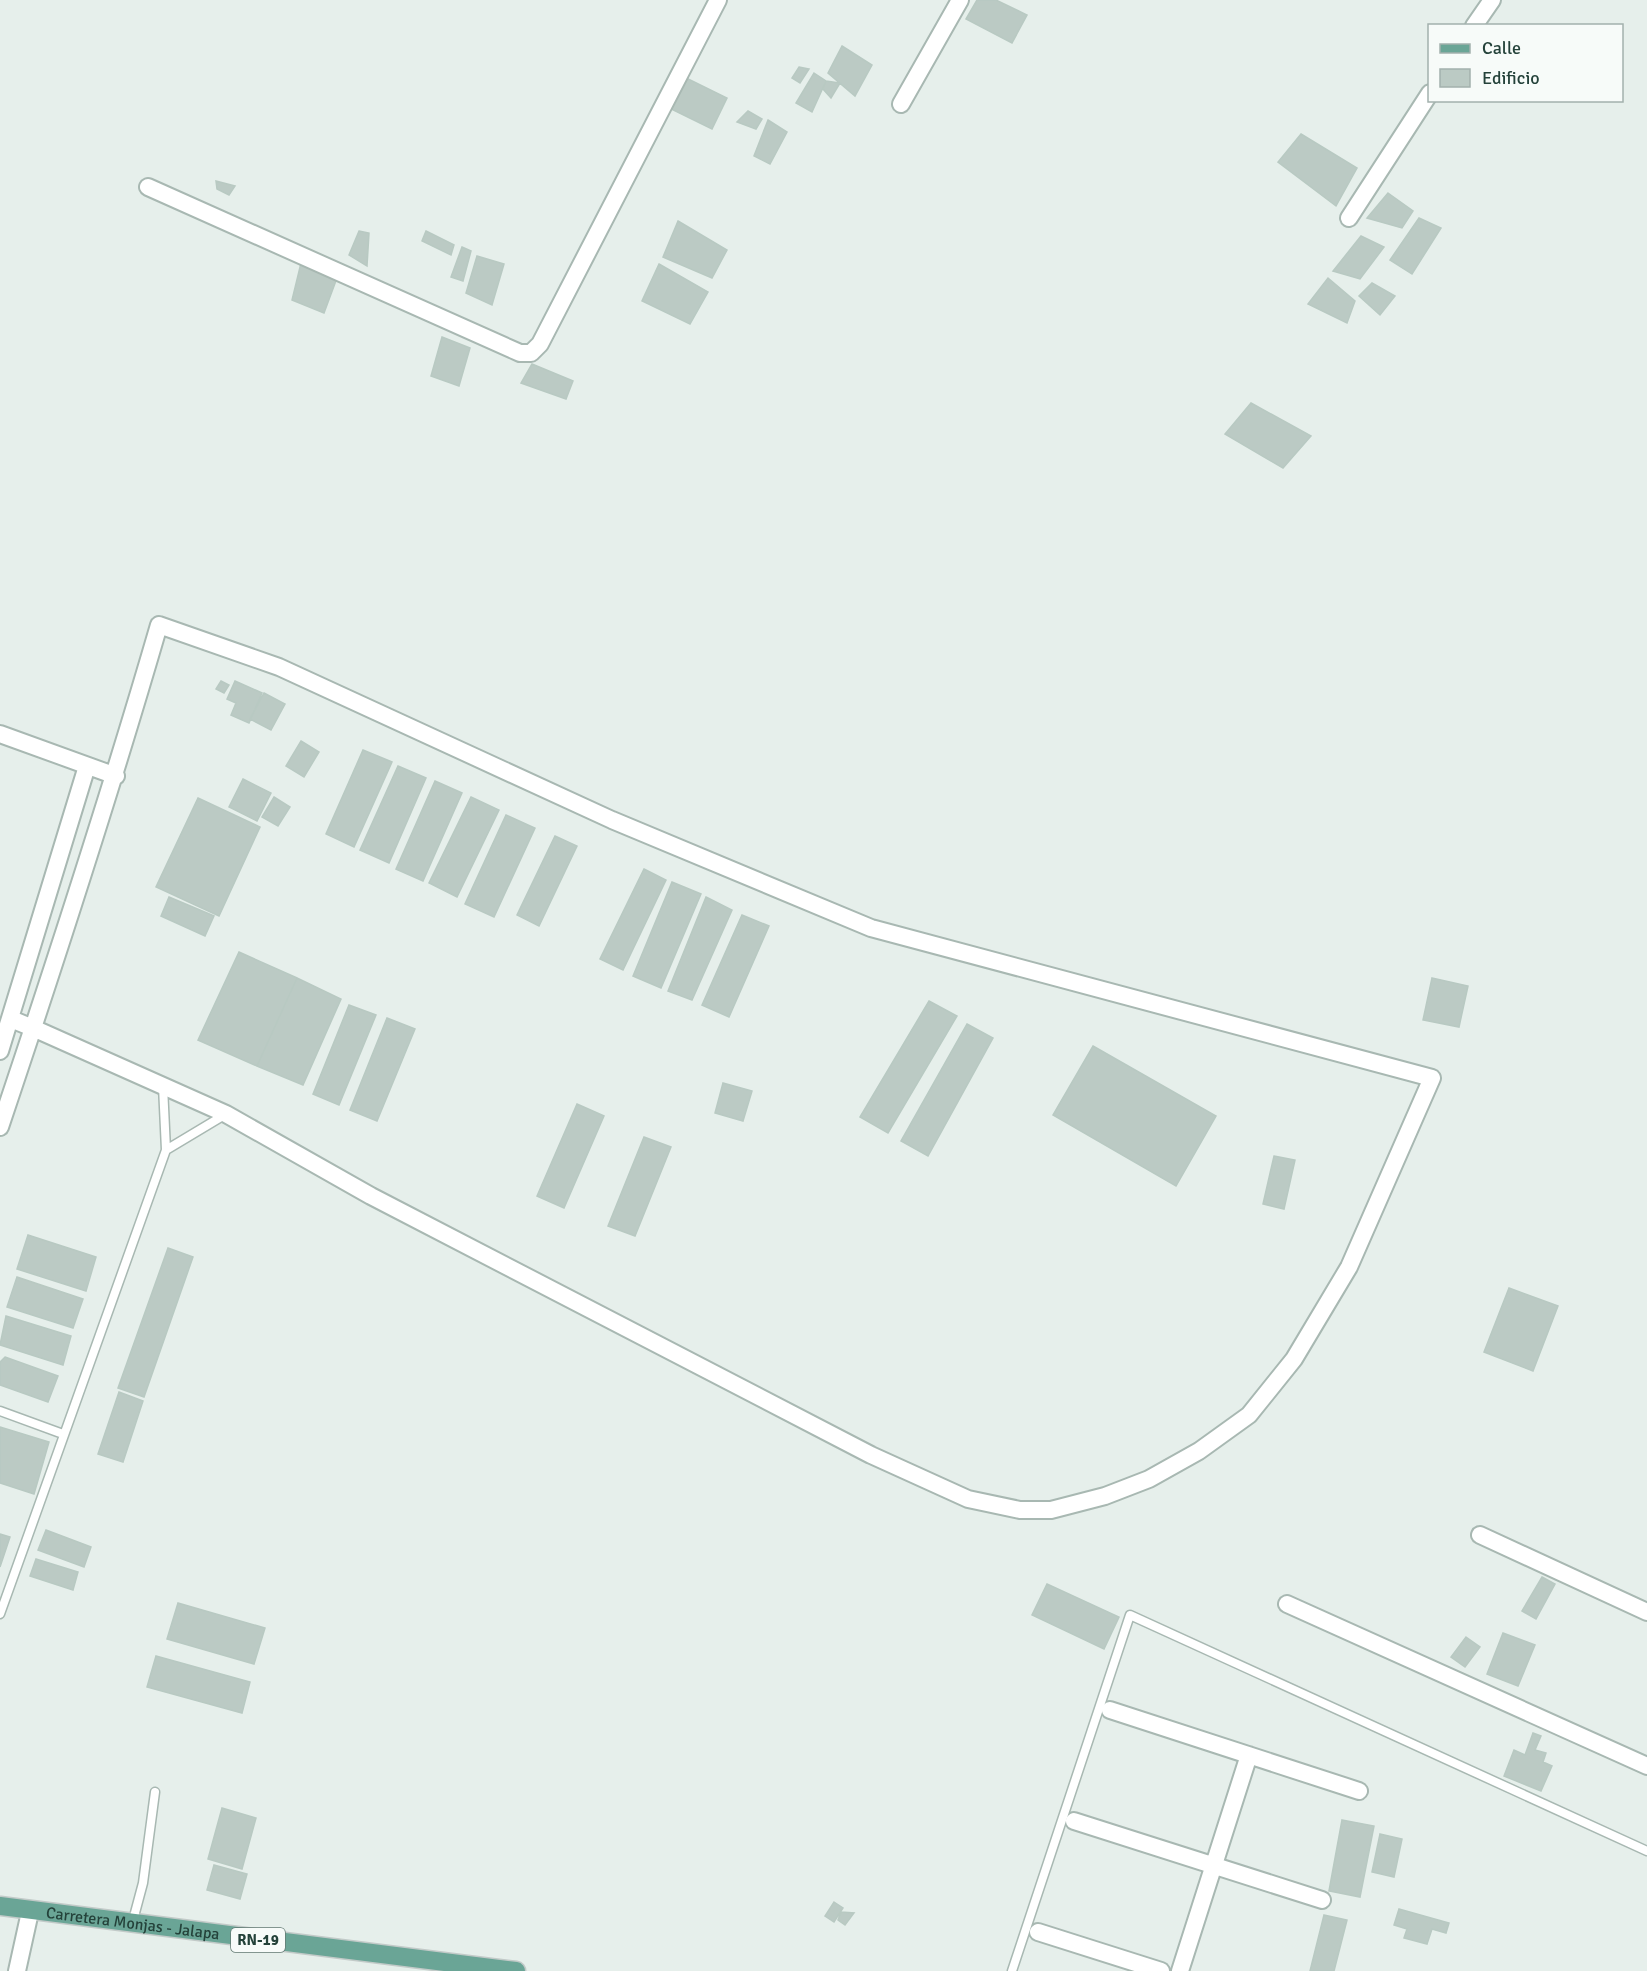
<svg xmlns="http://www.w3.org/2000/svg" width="1647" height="1971" font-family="Signika,sans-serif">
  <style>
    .building { fill: #bbcac4; stroke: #b8c9c2; stroke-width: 1.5 }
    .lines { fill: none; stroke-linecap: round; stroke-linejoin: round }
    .service-casing { stroke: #a8b8b2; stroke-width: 11 }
    .minor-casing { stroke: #a8b8b2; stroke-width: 20 }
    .primary-casing { stroke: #c2cac8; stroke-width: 21 }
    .service { stroke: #fff; stroke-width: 8 }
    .minor { stroke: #fff; stroke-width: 16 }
    .primary { stroke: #6aa596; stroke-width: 18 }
    .labels { text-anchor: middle; stroke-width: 6; stroke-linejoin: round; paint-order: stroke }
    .shield { fill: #f7fbf9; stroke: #637a73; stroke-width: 1.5 }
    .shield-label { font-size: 15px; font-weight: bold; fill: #24423a }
    .street-label { font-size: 16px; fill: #24423a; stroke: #f7fbf9 }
  </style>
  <rect width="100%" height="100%" fill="#e6efeb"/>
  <path class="building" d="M 977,0 L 996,0 L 1027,15 L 1012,43 L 966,19 Z
    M 842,46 L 872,65 L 855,96 L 828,73 Z
    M 799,67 L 809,69 L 800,83 L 792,78 Z
    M 814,73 L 826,81 L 812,112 L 796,103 Z
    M 680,75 L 727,98 L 712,129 L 665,106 Z
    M 826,81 L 840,83 L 831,98 L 823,89 Z
    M 748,111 L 762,119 L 756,129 L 737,122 Z
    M 768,120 L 787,132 L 770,164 L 754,156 Z
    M 1301,134 L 1357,168 L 1336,206 L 1278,162 Z
    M 216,181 L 235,186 L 229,195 L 217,189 Z
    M 1388,193 L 1413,211 L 1402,228 L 1367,218 Z
    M 1419,218 L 1441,228 L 1412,274 L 1390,260 Z
    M 678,221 L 727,250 L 712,278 L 663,257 Z
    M 359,231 L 369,233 L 367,266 L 349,255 Z
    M 426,231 L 454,245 L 451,255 L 422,241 Z
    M 1361,236 L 1384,247 L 1360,279 L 1333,271 Z
    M 462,247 L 471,251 L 463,281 L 451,277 Z
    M 477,256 L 504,264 L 492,305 L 466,293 Z
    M 301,263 L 337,278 L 324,313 L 292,300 Z
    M 659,264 L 708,292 L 690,324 L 642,301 Z
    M 1328,278 L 1355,301 L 1347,323 L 1308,304 Z
    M 1372,283 L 1395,296 L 1380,315 L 1359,296 Z
    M 442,337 L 470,348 L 459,386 L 431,376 Z
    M 532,364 L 573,381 L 566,399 L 521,383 Z
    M 1251,403 L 1311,436 L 1283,468 L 1225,434 Z
    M 221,681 L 229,685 L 224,693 L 216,689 Z
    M 235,681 L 262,693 L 249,723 L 231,715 L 236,703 L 227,699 Z
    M 264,693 L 285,704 L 271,730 L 250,719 Z
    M 301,741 L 319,752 L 304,777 L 286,766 Z
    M 363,750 L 392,762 L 354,847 L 326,834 Z
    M 398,766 L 426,778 L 389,863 L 360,850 Z
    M 243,779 L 271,793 L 257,821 L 229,807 Z
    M 435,781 L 462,793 L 423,881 L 396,869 Z
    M 274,797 L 290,807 L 278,826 L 262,817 Z
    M 471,797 L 499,810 L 457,897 L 429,883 Z
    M 198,798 L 260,827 L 219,916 L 156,887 Z
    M 506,815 L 535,828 L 494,917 L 465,904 Z
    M 555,836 L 577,846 L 539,926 L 517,915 Z
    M 644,869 L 666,880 L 623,970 L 600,959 Z
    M 672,882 L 701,894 L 661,988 L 633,976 Z
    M 169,897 L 214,916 L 205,936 L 161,916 Z
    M 706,897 L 732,910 L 692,1000 L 668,991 Z
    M 742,915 L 769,926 L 729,1017 L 702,1005 Z
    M 239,952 L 297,978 L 257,1066 L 198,1040 Z
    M 297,978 L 341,999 L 303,1085 L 257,1066 Z
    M 1432,978 L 1468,986 L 1459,1027 L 1423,1020 Z
    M 929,1001 L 957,1016 L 888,1133 L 860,1117 Z
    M 349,1005 L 376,1015 L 339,1105 L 313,1094 Z
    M 387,1018 L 415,1029 L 377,1121 L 350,1110 Z
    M 967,1024 L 993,1038 L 928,1156 L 901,1141 Z
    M 1093,1046 L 1216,1116 L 1176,1186 L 1053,1115 Z
    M 723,1083 L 752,1091 L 743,1121 L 715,1113 Z
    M 577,1104 L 604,1116 L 564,1208 L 537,1196 Z
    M 644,1137 L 671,1147 L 635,1236 L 608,1226 Z
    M 1274,1156 L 1295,1160 L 1284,1209 L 1263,1204 Z
    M 28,1235 L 96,1257 L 86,1291 L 17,1269 Z
    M 168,1248 L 193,1257 L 144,1397 L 118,1388 Z
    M 17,1277 L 83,1299 L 73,1328 L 7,1307 Z
    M 1509,1288 L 1558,1306 L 1533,1371 L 1484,1352 Z
    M 6,1316 L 71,1336 L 63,1365 L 0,1345 Z
    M 5,1357 L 58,1376 L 48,1402 L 0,1385 L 0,1362 Z
    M 119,1392 L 143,1401 L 123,1462 L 98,1454 Z
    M 0,1427 L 49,1442 L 34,1494 L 0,1483 Z
    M 46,1530 L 91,1547 L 84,1567 L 38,1550 Z
    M 0,1534 L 10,1537 L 0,1567 Z
    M 36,1559 L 78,1572 L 73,1590 L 30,1576 Z
    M 1542,1577 L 1555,1584 L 1536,1619 L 1522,1611 Z
    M 1047,1584 L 1119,1617 L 1104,1649 L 1032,1615 Z
    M 178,1603 L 265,1628 L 254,1664 L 167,1639 Z
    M 1503,1633 L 1535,1645 L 1518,1686 L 1487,1674 Z
    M 1466,1637 L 1480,1647 L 1465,1667 L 1451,1657 Z
    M 156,1656 L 250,1682 L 242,1713 L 147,1687 Z
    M 1533,1733 L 1541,1736 L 1535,1750 L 1546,1753 L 1543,1762 L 1552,1766 L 1541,1791 L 1504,1776 L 1514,1750 L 1525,1755 Z
    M 222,1808 L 256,1818 L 242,1869 L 208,1859 Z
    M 1342,1820 L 1374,1826 L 1360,1897 L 1329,1891 Z
    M 1380,1834 L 1402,1839 L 1394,1877 L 1372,1872 Z
    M 214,1865 L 247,1874 L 240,1899 L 207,1890 Z
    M 834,1902 L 843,1908 L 834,1922 L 825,1916 Z
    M 1399,1909 L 1449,1923 L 1446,1933 L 1432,1929 L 1427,1944 L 1404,1938 L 1407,1929 L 1394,1925 Z
    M 841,1912 L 854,1913 L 845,1925 L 838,1920 Z
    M 1324,1915 L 1347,1920 L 1334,1971 L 1310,1971 Z"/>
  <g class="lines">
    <defs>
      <path id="service" d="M 166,1150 L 226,1114
        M 0,1411 L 63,1434
        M 0,1614 L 166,1150 L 163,1086
        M 132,1924 L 143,1883 L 155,1792
        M 1012,1971 L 1130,1615 L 1647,1851"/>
      <path id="minor" d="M 1474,26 L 1492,0
        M 901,104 L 960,0
        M 148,187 L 520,353 L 531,353 L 540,344 L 718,0
        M 1349,218 L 1430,93
        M 0,734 L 116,776
        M 0,1051 L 87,766
        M 0,1127 C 56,960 110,794 159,625 L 279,667 L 612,820 L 871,928 L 1432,1078 L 1349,1267 L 1294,1359 L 1249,1415 L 1199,1451 L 1149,1479 L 1105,1496 L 1051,1510 L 1020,1510 L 968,1499 L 871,1455 L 371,1196 L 226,1114 L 33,1028 L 11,1019
        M 1480,1535 L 1647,1612
        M 1287,1604 L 1647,1766
        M 1110,1710 L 1359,1791
        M 1074,1821 L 1322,1900
        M 1038,1932 L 1161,1971
        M 17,1971 L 30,1912
        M 1180,1971 L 1249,1755"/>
      <g id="primary">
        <path id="s1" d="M 0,1906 L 516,1971"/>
      </g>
    </defs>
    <use href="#service" class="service-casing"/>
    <use href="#minor" class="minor-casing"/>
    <use href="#primary" class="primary-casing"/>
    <use href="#service" class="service"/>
    <use href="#minor" class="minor"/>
    <use href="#primary" class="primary"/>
  </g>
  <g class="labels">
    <rect class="shield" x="231" y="1928" width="54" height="24" rx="4.5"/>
    <g class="shield-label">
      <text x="258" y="1945">RN-19</text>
    </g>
    <g class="street-label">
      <text dy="6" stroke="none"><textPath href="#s1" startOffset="134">Carretera Monjas - Jalapa</textPath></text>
    </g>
  </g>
  <rect x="1428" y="24" width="195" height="78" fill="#f7fbf9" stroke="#a3b1ad" stroke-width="1.5"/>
  <rect x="1440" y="44" width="30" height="9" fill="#6aa596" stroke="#a3b1ad" stroke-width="1.5"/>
  <text x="1482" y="54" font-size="18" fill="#24423a">Calle</text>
  <rect x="1440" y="69" width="30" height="18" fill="#bbcac4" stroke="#a3b1ad" stroke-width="1.5"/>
  <text x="1482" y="84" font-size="18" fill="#24423a">Edificio</text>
</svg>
